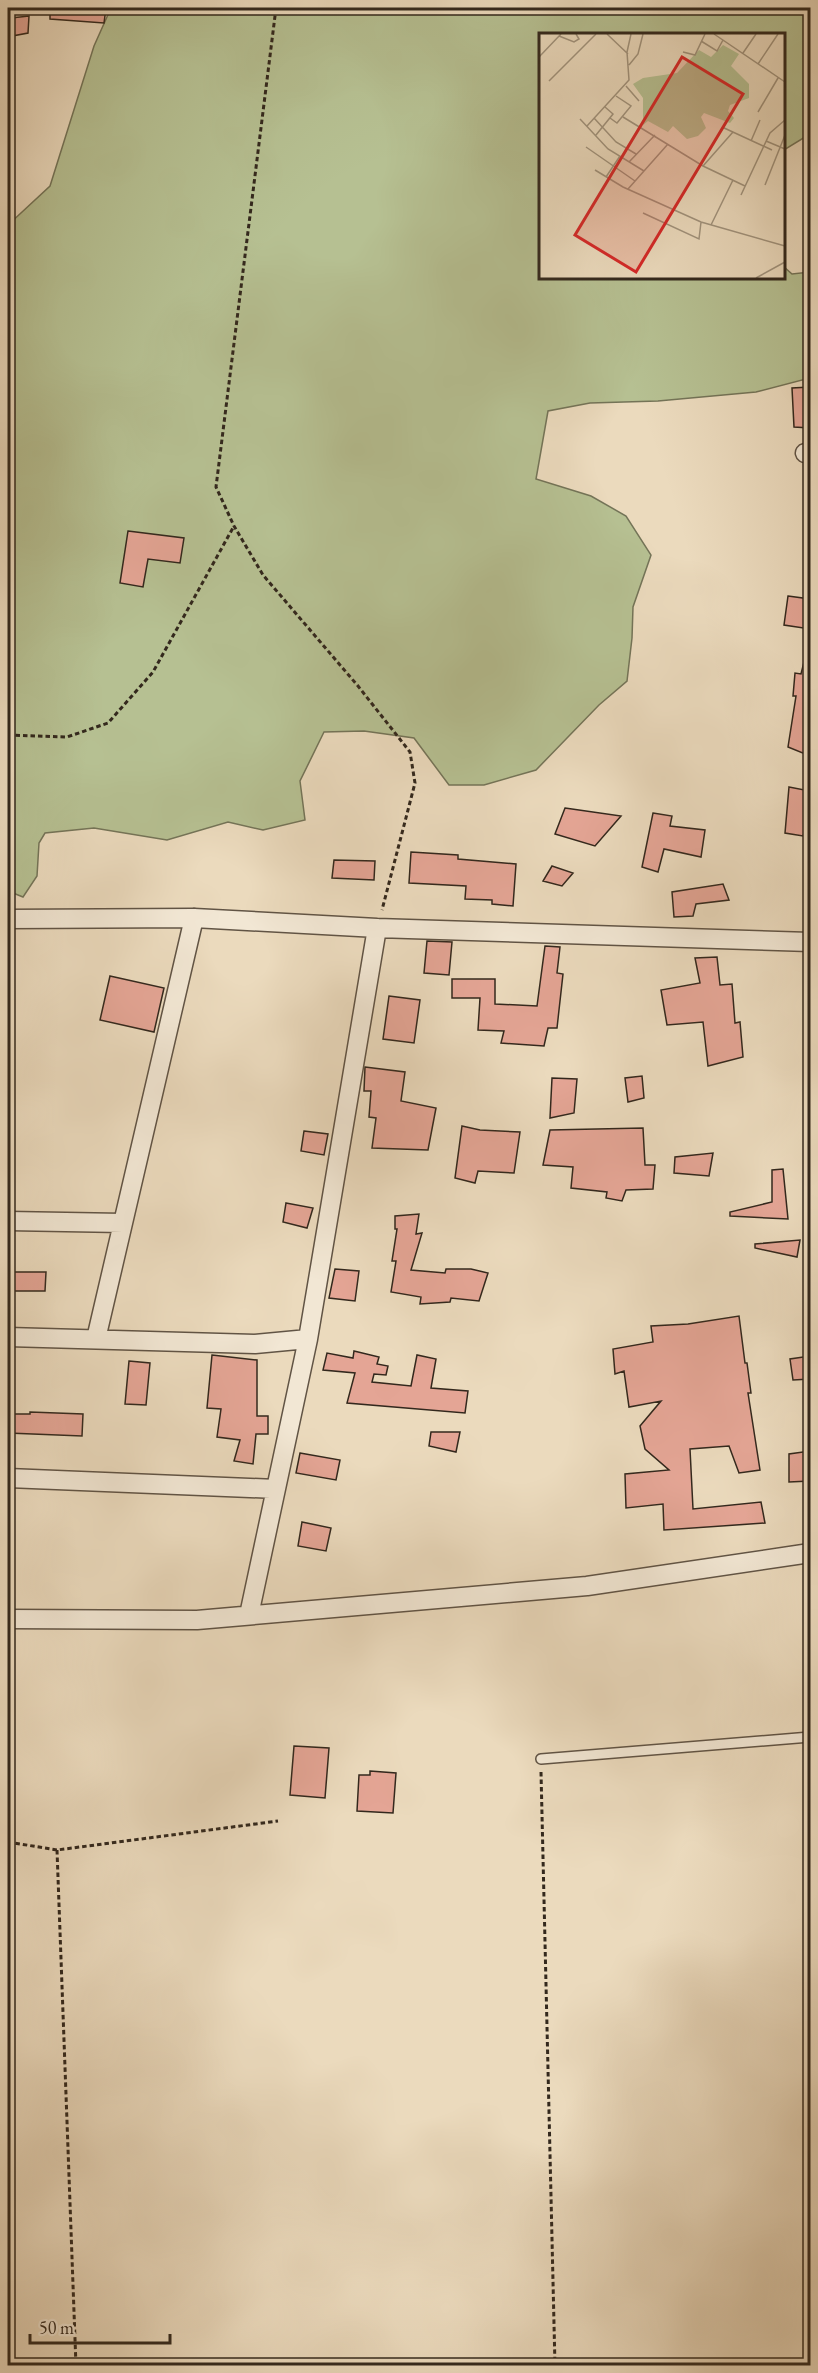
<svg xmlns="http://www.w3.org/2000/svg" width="818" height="2373" font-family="'EB Garamond',serif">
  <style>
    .green { fill: #b6c092; stroke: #747458; stroke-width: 1.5 }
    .building { fill: #e4a595; stroke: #33281d; stroke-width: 1.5 }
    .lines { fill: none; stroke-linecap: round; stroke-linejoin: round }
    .lane-casing { stroke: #615445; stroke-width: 12 }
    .street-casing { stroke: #615445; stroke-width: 21 }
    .path { stroke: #33281d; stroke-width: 3; stroke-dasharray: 4.5 3; stroke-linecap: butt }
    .lane { stroke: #f2e7d4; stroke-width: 9 }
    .street { stroke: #f2e7d4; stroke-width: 18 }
    .inset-road { fill: none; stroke: #a1937d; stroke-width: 1.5 }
    .view { fill: #d62828; fill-opacity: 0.15; stroke: #d62828; stroke-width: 3 }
    .inset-edge { fill: none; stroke: #33281d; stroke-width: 3 }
  </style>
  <rect width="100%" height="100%" fill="#ebdabd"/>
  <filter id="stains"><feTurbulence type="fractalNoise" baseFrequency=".00333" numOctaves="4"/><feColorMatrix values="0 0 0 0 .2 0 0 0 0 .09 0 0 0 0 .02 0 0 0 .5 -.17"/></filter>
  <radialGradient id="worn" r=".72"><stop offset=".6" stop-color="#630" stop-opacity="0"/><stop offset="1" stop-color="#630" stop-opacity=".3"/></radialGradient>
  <path class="green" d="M 111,8 L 810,8 L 810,134 L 784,150 L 784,34 L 540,34 L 540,278 L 784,278 L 784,267 L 792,274 L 810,272 L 810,378 L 756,392 L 658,401 L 590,403 L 548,411 L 536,479 L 591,496 L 626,516 L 651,555 L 633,607 L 632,638 L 627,681 L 599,705 L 536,770 L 484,785 L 449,785 L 414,738 L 364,731 L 324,732 L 300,781 L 305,820 L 263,830 L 228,822 L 167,840 L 94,828 L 45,833 L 39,843 L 37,876 L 23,897 L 8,891 L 8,225 L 50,186 L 94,46 Z"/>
  <path class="building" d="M 50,8 L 106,8 L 104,23 L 50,19 Z
    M 29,16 L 28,33 L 12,36 L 11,18 Z
    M 810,387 L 810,428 L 794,427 L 792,388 Z
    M 128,531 L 184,538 L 180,563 L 148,559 L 143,587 L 120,583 Z
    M 788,596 L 810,599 L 810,629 L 784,625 Z
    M 804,662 L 810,662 L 810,756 L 788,747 L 796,696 L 793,696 L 795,673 L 801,674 Z
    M 789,787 L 810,791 L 810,816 L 803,836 L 785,833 Z
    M 565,808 L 621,816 L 595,846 L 555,834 Z
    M 653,813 L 672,816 L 670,826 L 705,830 L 701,857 L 664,849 L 658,872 L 642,867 Z
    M 411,852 L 458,855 L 458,859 L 516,864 L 513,906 L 492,904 L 492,900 L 465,899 L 466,886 L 409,883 Z
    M 334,860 L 375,861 L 374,880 L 332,878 Z
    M 552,866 L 573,873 L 562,886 L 543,881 Z
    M 723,884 L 729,900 L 696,904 L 693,916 L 674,917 L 672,892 Z
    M 427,941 L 452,942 L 449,975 L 424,973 Z
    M 545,946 L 560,947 L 557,973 L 563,974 L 557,1028 L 548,1028 L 544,1046 L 501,1043 L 504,1031 L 478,1030 L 480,998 L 452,998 L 452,979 L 495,979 L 495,1004 L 537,1006 Z
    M 717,957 L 720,985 L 732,984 L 735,1023 L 740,1022 L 743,1057 L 708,1066 L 703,1022 L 667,1025 L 661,990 L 700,983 L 695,958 Z
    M 110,976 L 164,988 L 154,1032 L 100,1020 Z
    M 389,996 L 420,1000 L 414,1043 L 383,1039 Z
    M 365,1067 L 405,1072 L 401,1101 L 436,1108 L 428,1150 L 372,1148 L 376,1118 L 369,1117 L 371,1091 L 364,1091 Z
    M 642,1076 L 644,1098 L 628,1102 L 625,1078 Z
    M 552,1078 L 577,1079 L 574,1113 L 550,1118 Z
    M 462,1126 L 480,1130 L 520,1132 L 514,1173 L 478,1171 L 475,1183 L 455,1178 Z
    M 643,1128 L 645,1165 L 655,1165 L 653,1189 L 626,1190 L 622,1201 L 606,1198 L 607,1192 L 571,1188 L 573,1167 L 543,1165 L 550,1130 Z
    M 304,1131 L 328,1134 L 324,1155 L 301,1151 Z
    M 713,1153 L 709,1176 L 674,1173 L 675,1157 Z
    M 783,1169 L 788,1219 L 730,1216 L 730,1212 L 772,1202 L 772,1170 Z
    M 286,1203 L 313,1208 L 307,1228 L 283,1222 Z
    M 419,1214 L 416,1234 L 422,1233 L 411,1270 L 445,1273 L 446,1269 L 471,1269 L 488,1273 L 479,1301 L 451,1298 L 450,1302 L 420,1304 L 421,1297 L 391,1292 L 396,1261 L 392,1261 L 397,1229 L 395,1229 L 395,1216 Z
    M 800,1240 L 797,1257 L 755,1248 L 755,1244 Z
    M 335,1269 L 359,1271 L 355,1301 L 329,1298 Z
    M 8,1272 L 46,1272 L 45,1291 L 8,1291 Z
    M 739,1316 L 745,1363 L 747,1363 L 751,1393 L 748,1393 L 760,1470 L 739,1473 L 729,1446 L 690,1449 L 693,1509 L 761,1502 L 765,1523 L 664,1530 L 663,1504 L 626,1508 L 625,1474 L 669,1470 L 645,1449 L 640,1426 L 661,1401 L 629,1407 L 624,1371 L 615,1374 L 613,1349 L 653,1342 L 651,1326 L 688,1324 Z
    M 354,1351 L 379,1357 L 377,1364 L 388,1366 L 386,1375 L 374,1374 L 372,1382 L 411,1386 L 417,1355 L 436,1359 L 431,1388 L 468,1391 L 465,1413 L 347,1403 L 355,1373 L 323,1370 L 327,1353 L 353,1358 Z
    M 212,1355 L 257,1360 L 257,1416 L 268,1416 L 268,1434 L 256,1434 L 253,1464 L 234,1461 L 240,1440 L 217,1437 L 221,1409 L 207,1408 Z
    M 810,1356 L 810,1379 L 793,1380 L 790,1359 Z
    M 129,1361 L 150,1363 L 146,1405 L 125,1404 Z
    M 30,1412 L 83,1414 L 82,1436 L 8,1433 L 9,1414 L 30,1414 Z
    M 431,1432 L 460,1432 L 456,1452 L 429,1446 Z
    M 810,1451 L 810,1481 L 789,1482 L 789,1454 Z
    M 300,1453 L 340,1460 L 336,1480 L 296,1473 Z
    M 302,1522 L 331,1528 L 326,1551 L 298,1546 Z
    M 294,1746 L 329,1748 L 325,1798 L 290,1795 Z
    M 370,1771 L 396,1773 L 393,1813 L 357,1811 L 359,1775 L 370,1775 Z"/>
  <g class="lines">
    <defs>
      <path id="lane" d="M 541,1759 L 810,1737"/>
      <path id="street" d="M 805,453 L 810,452
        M 8,919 L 194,918 L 377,928 L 810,942
        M 8,1221 L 123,1223
        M 8,1337 L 255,1344 L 308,1339
        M 96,1339 L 194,918
        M 8,1478 L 276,1489
        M 249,1615 L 308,1339 L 377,928
        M 8,1619 L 197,1620 L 587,1586 L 810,1553"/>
    </defs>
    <use href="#lane" class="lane-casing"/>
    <use href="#street" class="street-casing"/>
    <path class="path" d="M 276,8 L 216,487 L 234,526 L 263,575 L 358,686 L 410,752 L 415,783 L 382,910
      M 8,735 L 67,737 L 108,723 L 153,672 L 234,526
      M 541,1772 L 555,2366
      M 8,1842 L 57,1850 L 278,1821
      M 57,1850 L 76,2366"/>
    <use href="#lane" class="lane"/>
    <use href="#street" class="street"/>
  </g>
  <g transform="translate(539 33)">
    <rect width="246" height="246" fill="#ebdabd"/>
    <path d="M 184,12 L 200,21 L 192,33 L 210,51 L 210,65 L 191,72 L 189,78 L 195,85 L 191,90 L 165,80 L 162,84 L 167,95 L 159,103 L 148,106 L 134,93 L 129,99 L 109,88 L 104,92 L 104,65 L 94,51 L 104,45 L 138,40 L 160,17 L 172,24 Z" fill="#b6c092"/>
    <path class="inset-road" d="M 68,1 L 89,21M 175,1 L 246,49M 20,3 L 35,9 L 40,6 L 37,1M 162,8 L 178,18 L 184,7M 144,19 L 156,22 L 166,1M 204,20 L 217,1M 0,24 L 22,1M 219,31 L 239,1M 90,32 L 99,21 L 104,1M 10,48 L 57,1M 87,53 L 100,68M 219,79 L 239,45M 84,84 L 164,133 L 206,153M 55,85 L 77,109 L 97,121M 71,85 L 78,90 L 92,73 L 77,63M 41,86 L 69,116 L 105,138M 48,93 L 90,47 L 88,19 L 92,1M 183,94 L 233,117M 57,102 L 74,81 L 66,74M 212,108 L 221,87M 227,108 L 246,116M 47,114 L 96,148M 90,129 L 116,102M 164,133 L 194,99M 56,137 L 84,154 L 162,189 L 246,213M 67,144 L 81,123M 226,152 L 246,102M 89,156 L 129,111M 202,162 L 231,100 L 246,87M 104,180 L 160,206 L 162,189M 172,192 L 194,147M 217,245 L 246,229"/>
    <path class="view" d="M 143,24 L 204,61 L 97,239 L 36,202 Z"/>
    <rect width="246" height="246" class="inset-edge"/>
  </g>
  <rect width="818" height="2373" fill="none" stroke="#ebdabd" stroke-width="30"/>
  <rect x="9" y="9" width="800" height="2355" fill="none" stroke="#33281d" stroke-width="3"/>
  <rect x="15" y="15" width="788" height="2343" fill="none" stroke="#33281d" stroke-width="1.5"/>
  <path d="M30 2334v9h140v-9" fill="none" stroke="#33281d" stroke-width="3"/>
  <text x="39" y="2334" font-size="18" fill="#33281d" stroke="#f2e7d4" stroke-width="4.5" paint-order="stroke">50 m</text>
  <rect width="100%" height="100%" filter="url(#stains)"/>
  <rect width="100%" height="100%" fill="url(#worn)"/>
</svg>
